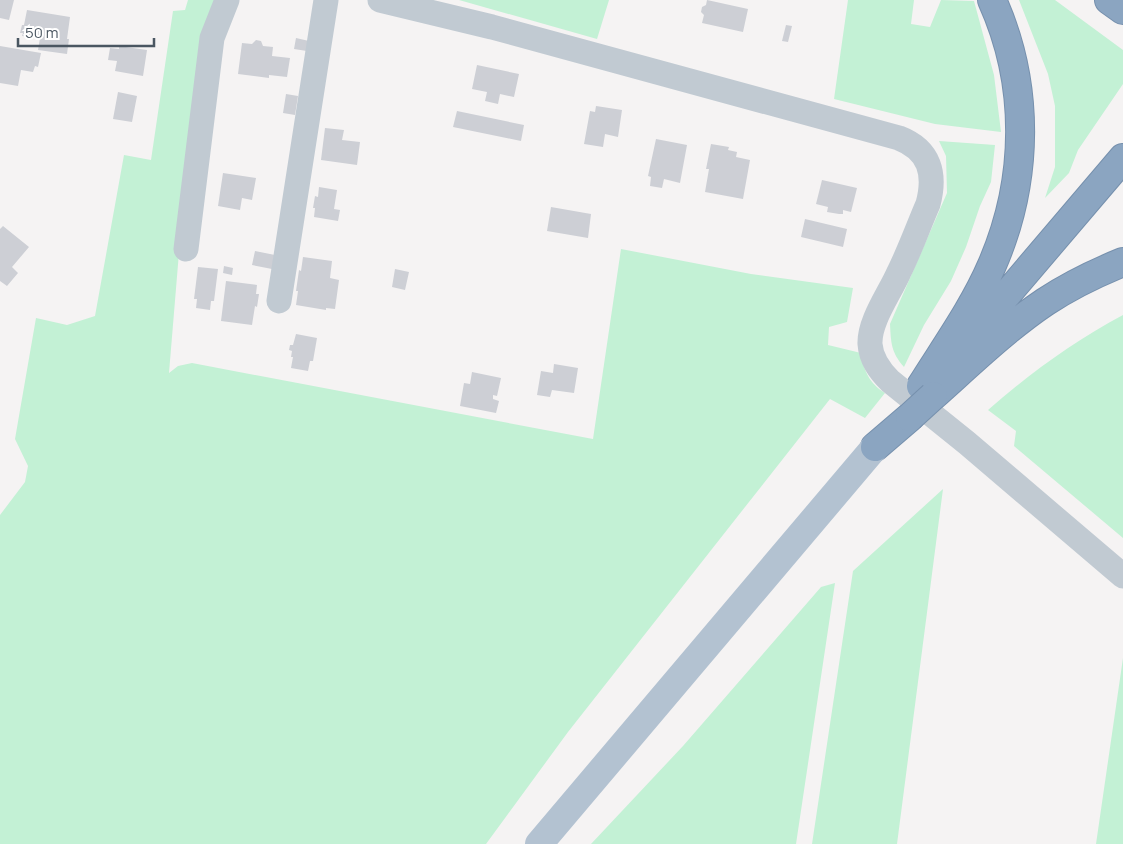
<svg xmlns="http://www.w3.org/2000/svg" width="1123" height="844" font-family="Manrope,sans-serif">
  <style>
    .green { fill: #c3f1d5 }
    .building { fill: #cdcfd5 }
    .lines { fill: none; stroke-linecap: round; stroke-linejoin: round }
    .highway-casing { stroke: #7690ad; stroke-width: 30 }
    .minor { stroke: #c1cad2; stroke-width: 25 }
    .major { stroke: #b3c2d1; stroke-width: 28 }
    .highway { stroke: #8ba5c1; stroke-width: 28 }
    .highway-bridge-casing { stroke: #7690ad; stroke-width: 30; stroke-linecap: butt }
    .highway-bridge { stroke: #8ba5c1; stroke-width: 28 }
  </style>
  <rect width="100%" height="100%" fill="#f5f3f3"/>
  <path class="green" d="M 188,0 L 216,0 L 186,168 L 169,373 L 178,366 L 192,363 L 593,439 L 621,249 L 751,274 L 853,288 L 847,322 L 829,327 L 828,345 L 861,353 C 864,371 869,383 885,393 L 865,418 L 830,399 L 568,732 L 486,844 L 0,844 L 0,515 L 25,482 L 28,466 L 15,439 L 36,318 L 67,325 L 95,316 L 124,155 L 151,160 L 173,11 L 185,10 Z
    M 459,0 L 609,0 L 597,39 Z
    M 848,0 L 914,0 L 911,24 L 930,27 L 941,0 L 974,1 L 994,75 L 1001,132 L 935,124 L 834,99 Z
    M 1019,0 L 1055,0 L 1123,50 L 1123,84 L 1078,150 L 1069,173 L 1045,198 L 1055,167 L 1055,106 L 1048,74 Z
    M 939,141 L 995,145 L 991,182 L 980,206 L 966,247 L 951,281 L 924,325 L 904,367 C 891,352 891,343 890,324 L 947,193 L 946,156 Z
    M 1123,315 L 1123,538 L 1014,446 L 1016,431 L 988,410 C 1029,374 1074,341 1123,315 Z
    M 943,489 L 897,844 L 812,844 L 853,571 Z
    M 835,583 L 796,844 L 591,844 L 683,746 L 821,587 Z
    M 1123,658 L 1123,844 L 1096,844 Z"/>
  <path class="building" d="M 0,0 L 14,0 L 9,20 L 0,18 Z
    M 707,0 L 748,9 L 743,32 L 702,23 L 704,15 L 701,12 L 702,7 L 706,5 Z
    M 27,10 L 70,17 L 67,39 L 69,39 L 67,54 L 38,50 L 40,38 L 22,36 L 23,33 L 20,33 L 22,25 L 24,25 Z
    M 786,25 L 792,26 L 788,42 L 782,41 Z
    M 296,38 L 309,41 L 307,51 L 294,49 Z
    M 256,40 L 261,41 L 263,46 L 273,47 L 272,56 L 290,58 L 287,77 L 269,75 L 269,78 L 238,74 L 242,43 L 252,44 Z
    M 0,46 L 41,53 L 38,67 L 35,66 L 33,72 L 21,70 L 18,86 L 0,83 Z
    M 119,46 L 147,50 L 143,76 L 115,71 L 117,61 L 108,60 L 110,48 L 119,49 Z
    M 477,65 L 519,74 L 514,97 L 500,94 L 498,104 L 485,101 L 487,92 L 472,89 Z
    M 118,92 L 137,96 L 132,122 L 113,119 Z
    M 286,94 L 298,96 L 295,115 L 283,113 Z
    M 596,106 L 622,110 L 618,137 L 605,134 L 603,147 L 584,144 L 590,111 L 595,112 Z
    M 457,111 L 524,125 L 521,141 L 453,127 Z
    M 325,128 L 344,130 L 342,140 L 360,142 L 357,165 L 321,160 Z
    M 656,139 L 687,145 L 680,183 L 664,179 L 662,188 L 650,186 L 651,177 L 648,176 Z
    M 711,144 L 729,147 L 728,150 L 737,152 L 736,157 L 750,160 L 743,199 L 705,192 L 709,169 L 706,169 Z
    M 223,173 L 256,178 L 252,200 L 242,198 L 240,210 L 218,206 Z
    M 822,180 L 857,188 L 851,212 L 843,210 L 843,214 L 839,214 L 827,212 L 828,207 L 816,204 Z
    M 319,187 L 337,190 L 334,209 L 340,210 L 338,221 L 314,217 L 315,208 L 313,208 L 315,196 L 318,197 Z
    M 551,207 L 591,214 L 588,238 L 547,231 Z
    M 805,219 L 847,229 L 843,247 L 801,237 Z
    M 3,226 L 29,247 L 12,267 L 18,273 L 7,286 L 0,281 L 0,229 Z
    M 255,251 L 275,255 L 272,269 L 252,265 Z
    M 303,257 L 332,261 L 330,278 L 339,280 L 335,309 L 326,308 L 326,310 L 296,305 L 298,291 L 296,291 L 299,270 L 301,271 Z
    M 224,266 L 233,268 L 232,275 L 223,273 Z
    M 198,267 L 218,269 L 214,301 L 211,301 L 210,310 L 196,308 L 197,299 L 194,299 Z
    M 395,269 L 409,272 L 405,290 L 392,287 Z
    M 226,281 L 257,285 L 256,294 L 259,294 L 257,307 L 255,306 L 252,325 L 221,321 Z
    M 296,334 L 317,338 L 313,361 L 310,361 L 308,371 L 291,368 L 293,357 L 291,357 L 292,351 L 289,350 L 290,345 L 293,345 Z
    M 554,364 L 578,368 L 574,393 L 552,390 L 550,397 L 537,395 L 541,371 L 553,373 Z
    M 472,372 L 501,378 L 497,396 L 493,395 L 493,399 L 499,401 L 496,413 L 460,406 L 464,383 L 470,384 Z"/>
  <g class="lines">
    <defs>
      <path id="highway" d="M 1109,0 L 1123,10
        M 962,347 L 1123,158
        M 921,386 C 946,346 974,307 992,265 C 1029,180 1030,84 992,0
        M 933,396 C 969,364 1005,329 1045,302 C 1069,286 1096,273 1123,262
        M 875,447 L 910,417"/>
    </defs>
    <use href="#highway" class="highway-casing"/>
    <path class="minor" d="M 380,0 L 492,27 L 899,138 C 930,150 936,174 928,204 C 918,227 910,250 899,272 C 890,293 869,321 870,344 C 871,359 879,370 890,381 L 967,443 L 1123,576
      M 186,249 L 212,38 L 227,0
      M 279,301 L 326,0"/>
    <path class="major" d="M 539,844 L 875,447"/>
    <use href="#highway" class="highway"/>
    <defs>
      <path id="highway-bridge" d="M 910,417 L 933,396"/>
    </defs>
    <use href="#highway-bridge" class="highway-bridge-casing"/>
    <use href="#highway-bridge" class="highway-bridge"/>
  </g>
  <path d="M18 38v8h136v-8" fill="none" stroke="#4a5661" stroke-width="2.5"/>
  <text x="25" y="38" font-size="15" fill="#4a5661" stroke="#ffffff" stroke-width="4" paint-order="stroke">50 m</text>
</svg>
